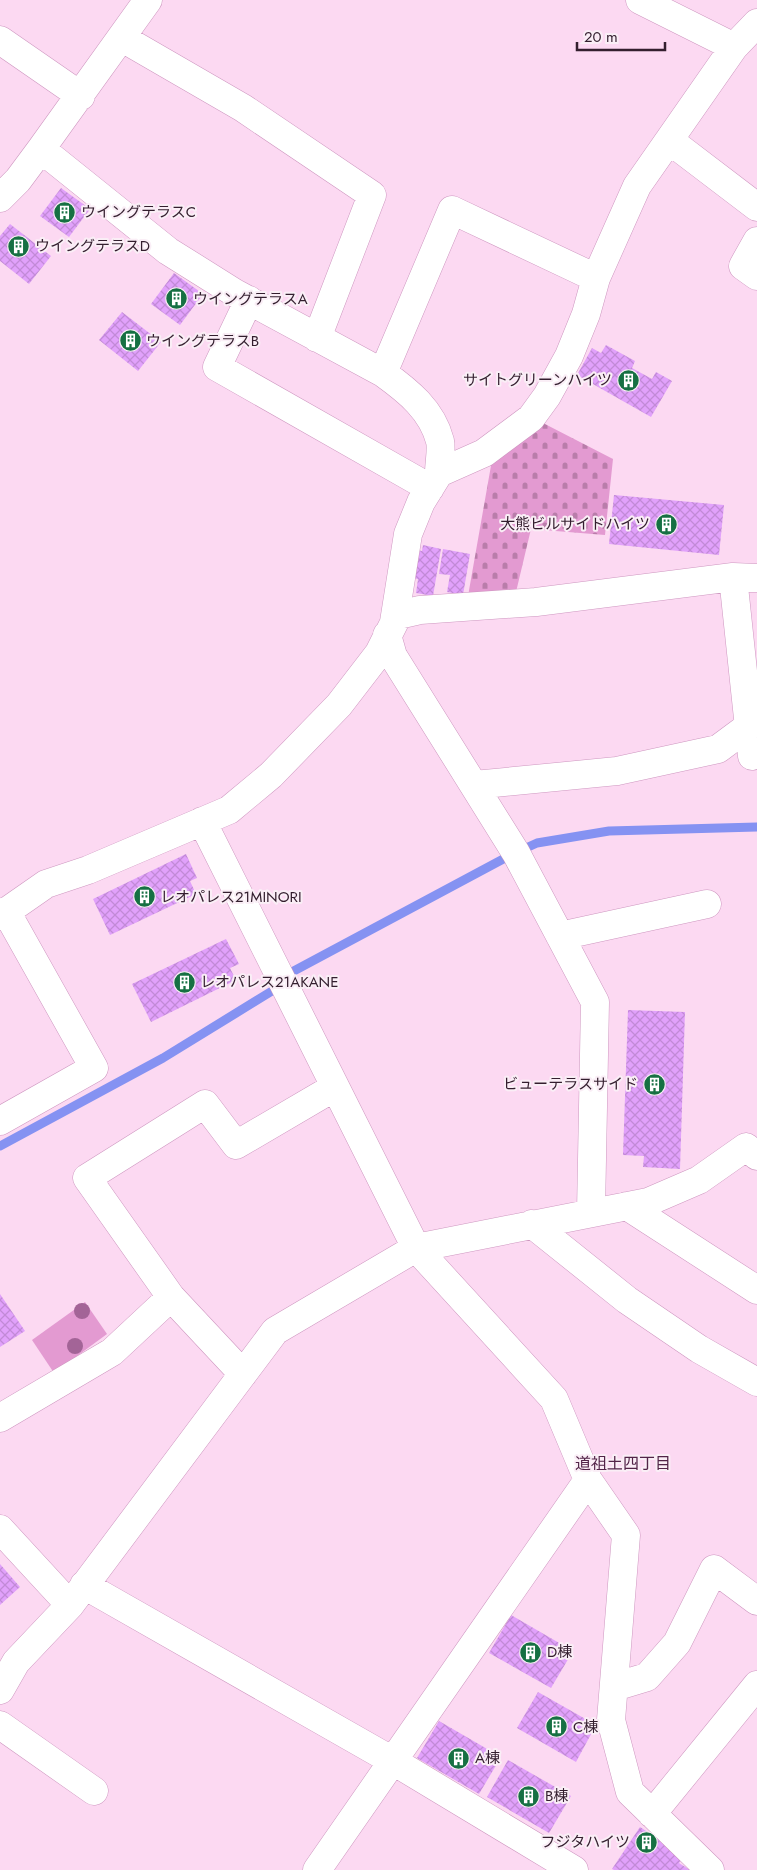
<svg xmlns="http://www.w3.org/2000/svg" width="757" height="1870" font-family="Jost,'Noto Sans JP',sans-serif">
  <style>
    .cemetery { fill: url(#cemetery-stones) }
    .park { fill: #e39ad1 }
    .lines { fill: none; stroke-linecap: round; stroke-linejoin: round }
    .stream { stroke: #8592f2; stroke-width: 9 }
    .building { fill: url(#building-cross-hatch) }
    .minor-casing { stroke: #ce97c0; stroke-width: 29 }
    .minor { stroke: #fff; stroke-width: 28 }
    .tree { fill: #a36497 }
    .labels { text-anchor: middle; stroke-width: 4; stroke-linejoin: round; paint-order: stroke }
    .poi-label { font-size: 15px; fill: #331e2e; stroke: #faeef6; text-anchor: start }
    .neighbourhood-label { font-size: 16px; fill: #522448; stroke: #faeef6 }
  </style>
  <defs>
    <pattern id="cemetery-stones" width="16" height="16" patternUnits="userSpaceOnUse" patternTransform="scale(1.25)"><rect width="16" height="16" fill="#e39ad1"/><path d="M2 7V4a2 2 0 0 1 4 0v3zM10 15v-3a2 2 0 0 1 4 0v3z" fill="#b97daa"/></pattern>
    <pattern id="building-cross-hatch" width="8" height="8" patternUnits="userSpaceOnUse" patternTransform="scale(1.25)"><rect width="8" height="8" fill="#e1a1fb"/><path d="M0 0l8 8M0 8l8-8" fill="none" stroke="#c28ad7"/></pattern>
  </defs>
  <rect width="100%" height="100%" fill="#fcd9f2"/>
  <path class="cemetery" d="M 543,423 L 613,459 L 605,535 L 531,529 L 516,592 L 468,596 L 492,460 Z"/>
  <path class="park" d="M 85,1302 L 107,1334 L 54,1373 L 32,1340 Z"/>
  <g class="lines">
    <path class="stream" d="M 526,848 L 537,843 L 609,831 L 757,827
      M 290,973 L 507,857
      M 0,1146 L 163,1058 L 272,991"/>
  </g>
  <path class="building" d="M 61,188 L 90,209 L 69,237 L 40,216 Z
    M 10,224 L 51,256 L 29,284 L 0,261 L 0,236 Z
    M 174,273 L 203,294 L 180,325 L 151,304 Z
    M 122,312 L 161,342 L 138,371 L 99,340 Z
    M 606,345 L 635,361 L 632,368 L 652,379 L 656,372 L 672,381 L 651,417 L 577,375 L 592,348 L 601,353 Z
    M 614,495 L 724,505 L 719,555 L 609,544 Z
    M 423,545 L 441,549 L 433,596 L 416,593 L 418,579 L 413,578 L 418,550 L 422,551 Z
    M 443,549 L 470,554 L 463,595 L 447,592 L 450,575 L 439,574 Z
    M 186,854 L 197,878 L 190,881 L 196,894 L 110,935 L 93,899 Z
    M 226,939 L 239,964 L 230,968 L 236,980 L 151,1022 L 132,984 Z
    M 628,1010 L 685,1012 L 680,1169 L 643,1167 L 644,1156 L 623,1155 Z
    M 0,1294 L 25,1331 L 0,1347 Z
    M 0,1564 L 20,1587 L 0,1605 Z
    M 511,1615 L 573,1651 L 551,1688 L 489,1653 Z
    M 538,1692 L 596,1725 L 576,1762 L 517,1728 Z
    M 439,1721 L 501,1757 L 479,1794 L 417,1758 Z
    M 508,1760 L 571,1796 L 549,1833 L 487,1797 Z
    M 640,1827 L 684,1856 L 679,1863 L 690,1870 L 614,1870 L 612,1869 Z"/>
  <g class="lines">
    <defs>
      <path id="minor" d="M 640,0 L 734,47
        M 122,38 L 243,108 L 372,195 L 317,338
        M 0,40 L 81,96
        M 669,140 L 757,207
        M 41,149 L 168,251 L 235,293 L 383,373 C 408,391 432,410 440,441 C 442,450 439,463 439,473
        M 0,198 L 18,180 L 41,149 L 148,0
        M 757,241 L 743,266 L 757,276
        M 249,300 L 217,367 L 430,488
        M 383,373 L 452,210 L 596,278
        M 733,577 L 752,756
        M 394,622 L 408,534 L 421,502 L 439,473 L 484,453 L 531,418 L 547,396 L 569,356 L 586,314 L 596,278 L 637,186 L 734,47 L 757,23
        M 387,635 L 393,656 L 516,853 L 595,1002 L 591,1212
        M 474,785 L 617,771 L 718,749 L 749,726
        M 202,821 L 416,1248 L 554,1399 L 588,1480 L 626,1535 L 611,1720 L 630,1792 L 710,1870
        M 0,916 L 46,884 L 88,870 L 229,810 L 271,775 L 339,705 L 379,653 L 398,615 L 420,610 L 536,602 L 733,577 L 757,578
        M 560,936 L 707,904
        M 0,1121 L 94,1068 L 6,911
        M 627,1206 L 757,1290
        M 532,1224 L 627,1300 L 699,1349 L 757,1382
        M 171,1297 L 87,1178 L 205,1104 L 236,1145 L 335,1087
        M 0,1418 L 112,1352 L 171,1297 L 243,1374
        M 0,1529 L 70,1605
        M 84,1585 L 393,1761 L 574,1870
        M 614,1687 L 647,1677 L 677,1643 L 714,1569 L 757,1601
        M 0,1690 L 16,1662 L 70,1605 L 275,1331 L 416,1248 L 648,1202 L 699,1180 L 746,1147 L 757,1156
        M 0,1725 L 94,1791
        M 652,1814 L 757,1685
        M 317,1870 L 588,1480"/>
    </defs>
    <use href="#minor" class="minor-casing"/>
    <use href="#minor" class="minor"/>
  </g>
  <g class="tree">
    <circle cx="82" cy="1311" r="8"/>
    <circle cx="75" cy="1346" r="8"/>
  </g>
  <defs>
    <symbol id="building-disc" viewBox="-11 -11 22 22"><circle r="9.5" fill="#167043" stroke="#faeef6"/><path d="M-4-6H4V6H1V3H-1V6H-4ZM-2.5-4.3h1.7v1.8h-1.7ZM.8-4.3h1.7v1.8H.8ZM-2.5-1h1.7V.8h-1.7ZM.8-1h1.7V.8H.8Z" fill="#fff"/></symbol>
  </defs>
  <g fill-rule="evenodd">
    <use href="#building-disc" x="52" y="200" width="25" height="25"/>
    <use href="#building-disc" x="6" y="234" width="25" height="25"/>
    <use href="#building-disc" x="164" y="286" width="25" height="25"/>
    <use href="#building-disc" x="118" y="328" width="25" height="25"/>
    <use href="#building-disc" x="616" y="368" width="25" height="25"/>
    <use href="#building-disc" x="654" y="512" width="25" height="25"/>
    <use href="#building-disc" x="132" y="884" width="25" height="25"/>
    <use href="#building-disc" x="172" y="970" width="25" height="25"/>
    <use href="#building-disc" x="642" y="1072" width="25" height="25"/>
    <use href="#building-disc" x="518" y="1640" width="25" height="25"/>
    <use href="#building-disc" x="544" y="1714" width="25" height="25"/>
    <use href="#building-disc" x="446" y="1746" width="25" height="25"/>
    <use href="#building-disc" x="516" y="1784" width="25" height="25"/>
    <use href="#building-disc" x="634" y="1830" width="25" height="25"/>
  </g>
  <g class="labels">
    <g class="poi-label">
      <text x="81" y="217">ウイングテラスC</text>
      <text x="35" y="251">ウイングテラスD</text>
      <text x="193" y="304">ウイングテラスA</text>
      <text x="146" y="346">ウイングテラスB</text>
      <text x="612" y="385" text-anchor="end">サイトグリーンハイツ</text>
      <text x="650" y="529" text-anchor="end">大熊ビルサイドハイツ</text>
      <text x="160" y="902">レオパレス21MINORI</text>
      <text x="200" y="987">レオパレス21AKANE</text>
      <text x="638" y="1089" text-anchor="end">ビューテラスサイド</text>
      <text x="547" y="1657">D棟</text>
      <text x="573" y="1732">C棟</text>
      <text x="475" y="1763">A棟</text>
      <text x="545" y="1801">B棟</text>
      <text x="630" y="1847" text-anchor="end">フジタハイツ</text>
    </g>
    <g class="neighbourhood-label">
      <text x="623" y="1469">道祖土四丁目</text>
    </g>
  </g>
  <path d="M577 42v8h88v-8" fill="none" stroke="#331e2e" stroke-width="2.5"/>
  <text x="584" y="42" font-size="15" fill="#331e2e" stroke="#faeef6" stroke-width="4" paint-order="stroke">20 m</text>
</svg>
